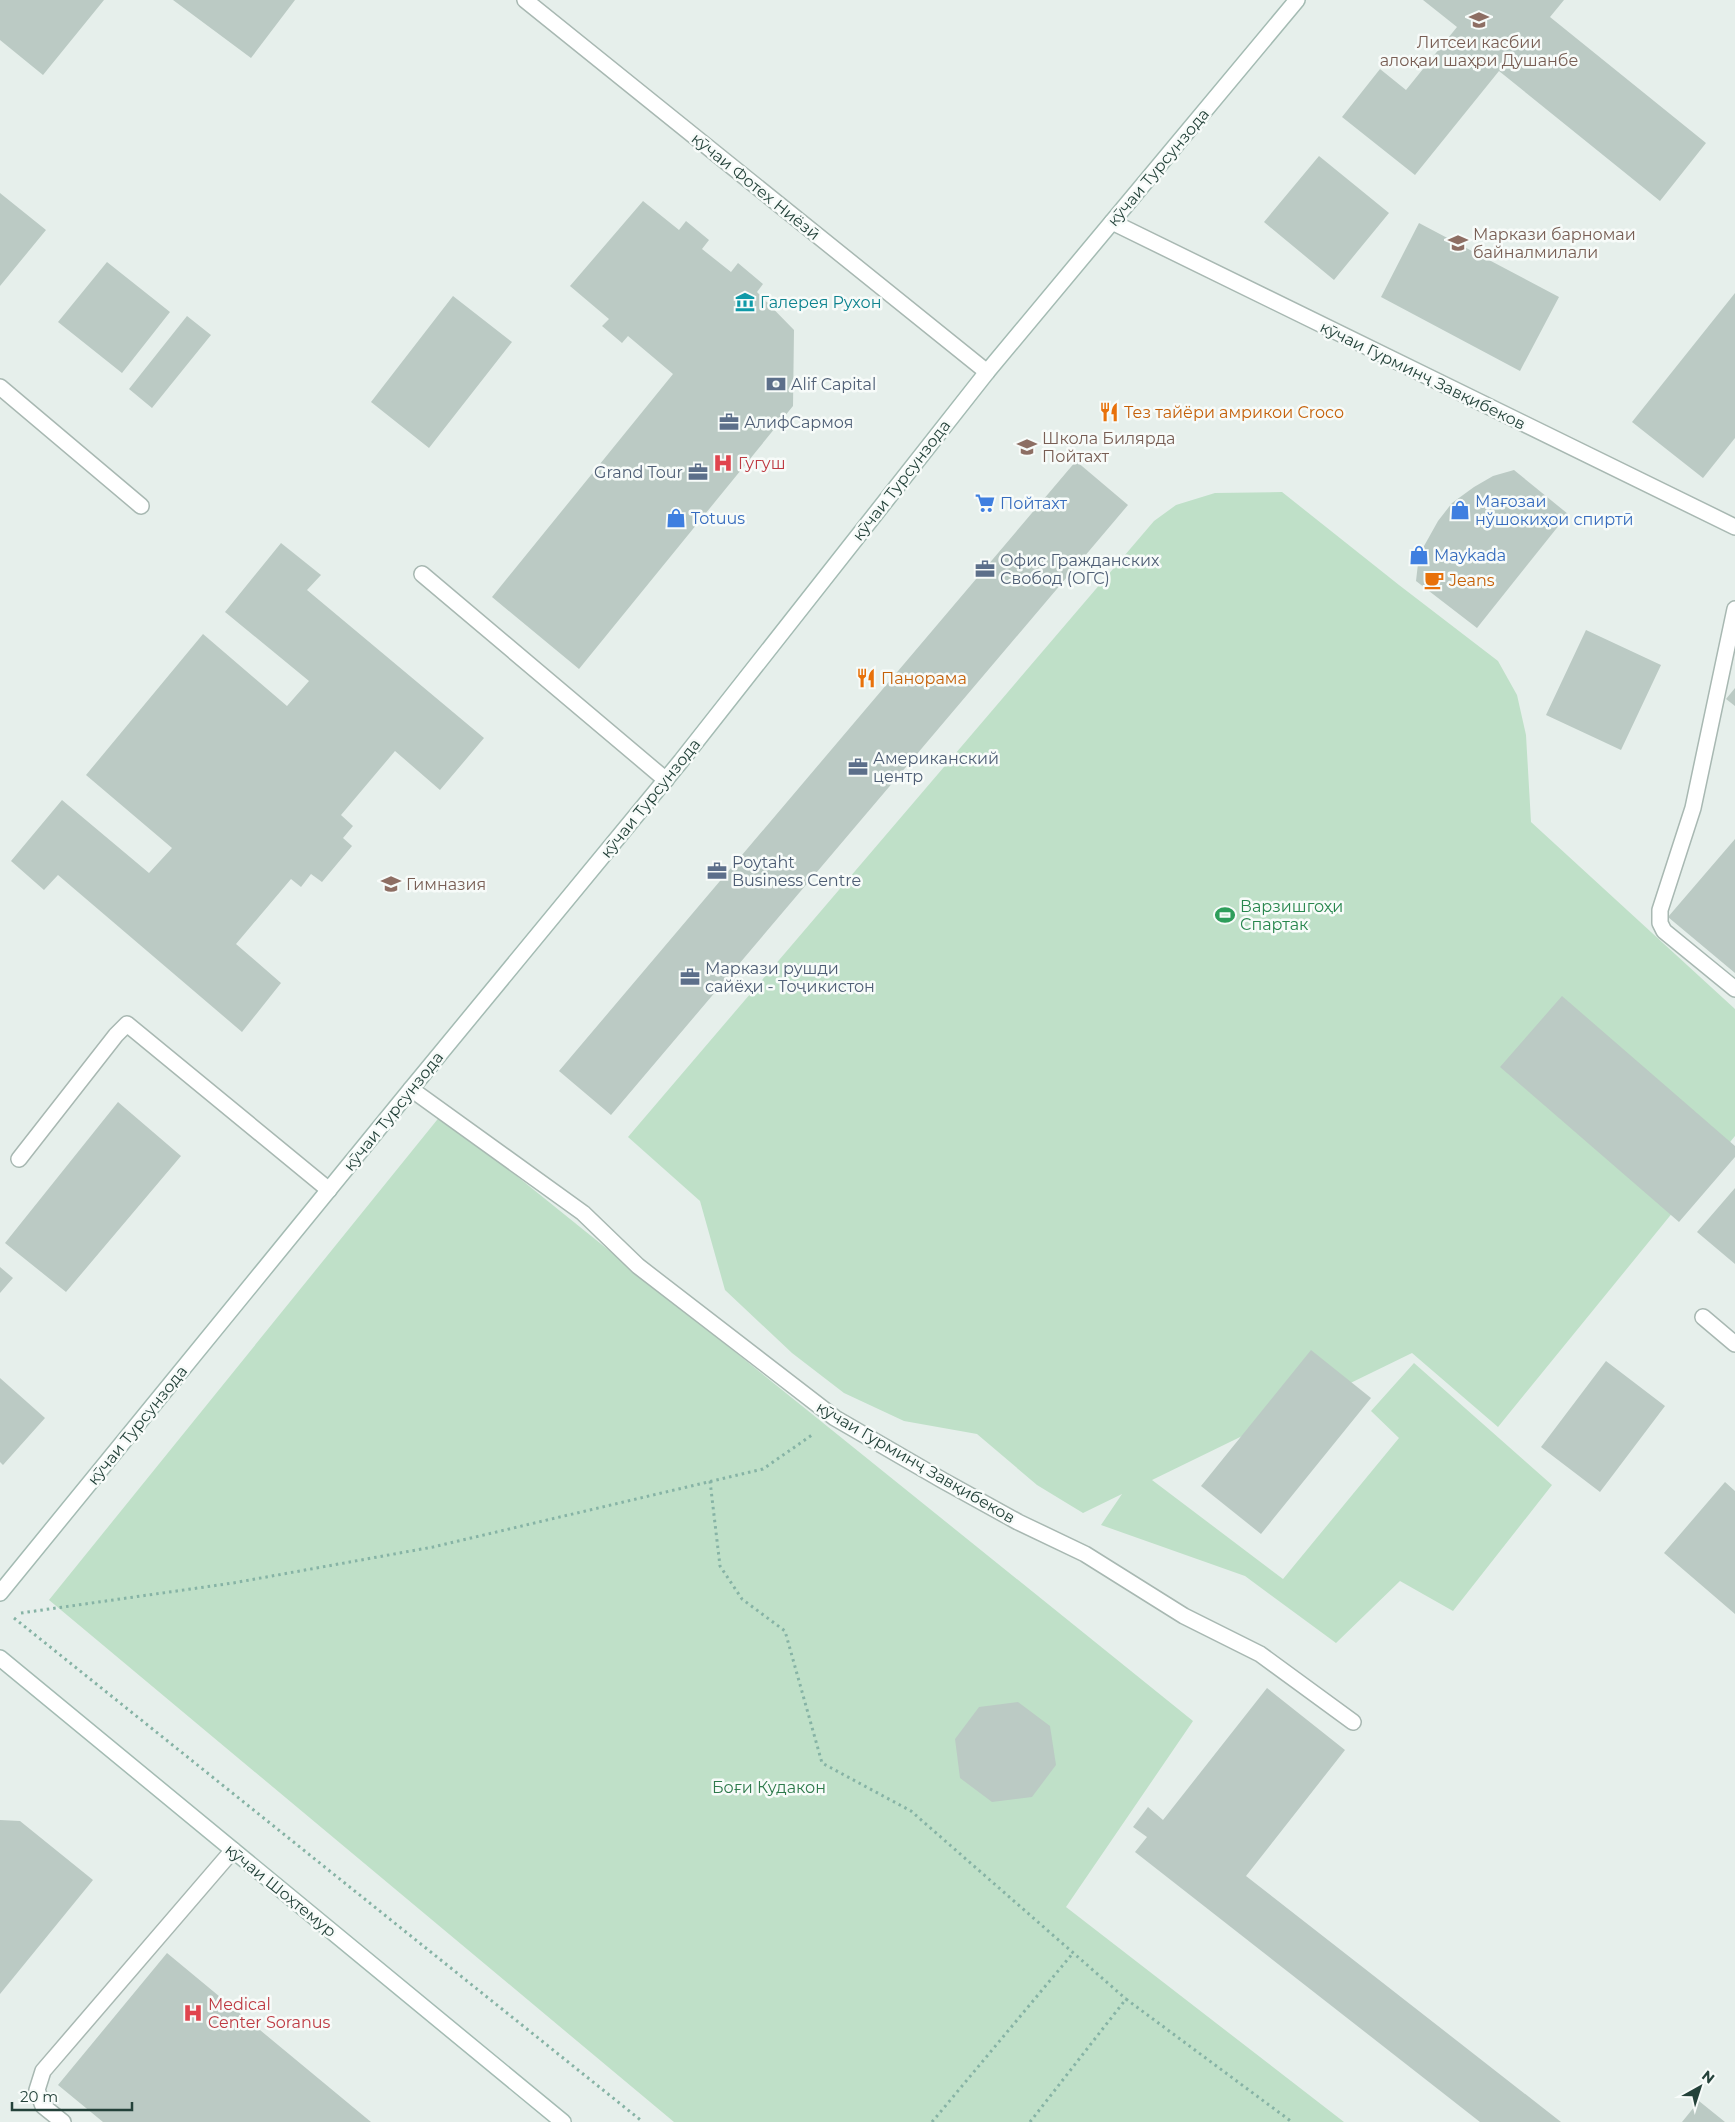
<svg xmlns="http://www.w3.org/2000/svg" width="1735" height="2122" font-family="Montserrat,sans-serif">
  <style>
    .green { fill: #bfe0c8 }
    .building { fill: #bbcac4 }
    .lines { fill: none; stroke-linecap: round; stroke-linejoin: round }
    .service-casing { stroke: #a8b8b2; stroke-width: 18 }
    .minor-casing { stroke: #a8b8b2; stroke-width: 18 }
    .secondary-casing { stroke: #a4bbb3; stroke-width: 18 }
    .path { stroke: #86b3a5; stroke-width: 3; stroke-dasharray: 2.5 4; stroke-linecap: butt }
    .service { stroke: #fff; stroke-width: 15 }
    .minor { stroke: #fff; stroke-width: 15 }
    .secondary { stroke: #fff; stroke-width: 15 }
    .labels { text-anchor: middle; stroke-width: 5; stroke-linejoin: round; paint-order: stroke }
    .education-label { font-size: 16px; fill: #785e54; stroke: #f7fbf9; text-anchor: start }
    .street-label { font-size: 16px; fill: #24423a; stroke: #f7fbf9 }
    .culture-label { font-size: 16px; fill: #0d838f; stroke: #f7fbf9; text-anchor: start }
    .service-label { font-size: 16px; fill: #4e5e75; stroke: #f7fbf9; text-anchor: start }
    .food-label { font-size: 16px; fill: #c56008; stroke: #f7fbf9; text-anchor: start }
    .health-label { font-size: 16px; fill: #be3a42; stroke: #f7fbf9; text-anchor: start }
    .shop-label { font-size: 16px; fill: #366cbe; stroke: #f7fbf9; text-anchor: start }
    .leisure-label { font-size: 16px; fill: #27864d; stroke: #f7fbf9; text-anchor: start }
    .park-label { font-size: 16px; fill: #2d7a4b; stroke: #f7fbf9 }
  </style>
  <rect width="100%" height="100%" fill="#e6efeb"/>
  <path class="green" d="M 1282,492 L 1399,585 L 1498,661 L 1517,695 L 1526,735 L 1531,822 L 1735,1009 L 1735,1136 L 1498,1427 L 1412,1353 L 1152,1480 L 1283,1579 L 1399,1438 L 1371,1411 L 1414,1363 L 1552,1485 L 1453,1611 L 1400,1581 L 1336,1643 L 1245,1576 L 1101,1525 L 1122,1494 L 1083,1513 L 1037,1485 L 977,1434 L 904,1421 L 844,1393 L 792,1353 L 725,1290 L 700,1201 L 628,1137 L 1154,521 L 1176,505 L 1215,493 Z
    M 441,1115 L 1193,1721 L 1066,1907 L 1344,2122 L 674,2122 L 49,1600 Z"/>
  <path class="building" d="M 0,0 L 104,0 L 43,75 L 0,40 Z
    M 173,0 L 295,0 L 251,58 Z
    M 1423,0 L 1564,0 L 1550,17 L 1706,143 L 1660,201 L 1499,71 L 1415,175 L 1342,117 L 1380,69 L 1406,90 L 1457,27 Z
    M 1319,156 L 1389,213 L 1334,280 L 1264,222 Z
    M 0,193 L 46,230 L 0,286 Z
    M 643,201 L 679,230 L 686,221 L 709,240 L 702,249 L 731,272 L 738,263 L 763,284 L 757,292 L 794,330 L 793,406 L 579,669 L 492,597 L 673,374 L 628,336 L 622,343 L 602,326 L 609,319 L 570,286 Z
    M 1419,223 L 1559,297 L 1520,371 L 1381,297 Z
    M 107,262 L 170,312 L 122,373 L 58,322 Z
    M 1735,293 L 1735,438 L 1703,478 L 1632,422 Z
    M 453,296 L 512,342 L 429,448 L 371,402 Z
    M 187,316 L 211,335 L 152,408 L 129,389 Z
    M 1076,461 L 1128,505 L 611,1115 L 559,1071 Z
    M 1514,470 L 1568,514 L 1477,628 L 1416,581 L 1419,555 L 1438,521 L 1452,503 L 1474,487 L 1493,476 Z
    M 281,543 L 321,575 L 307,590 L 484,738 L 440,790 L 395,751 L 341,815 L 353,826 L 343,838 L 352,846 L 322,882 L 311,874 L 301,887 L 291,879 L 236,944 L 281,983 L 242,1032 L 58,875 L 44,890 L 11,861 L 62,800 L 149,873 L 172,848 L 86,775 L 203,634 L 287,706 L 309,681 L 225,612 Z
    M 1586,630 L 1661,665 L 1621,750 L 1546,715 Z
    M 1735,688 L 1735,706 L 1726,699 Z
    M 1735,839 L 1735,973 L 1668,917 Z
    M 1562,996 L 1735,1146 L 1735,1157 L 1679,1222 L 1500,1067 Z
    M 118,1102 L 181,1156 L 66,1292 L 5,1243 Z
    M 1735,1188 L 1735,1264 L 1697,1232 Z
    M 0,1267 L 13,1278 L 0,1293 Z
    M 1311,1350 L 1371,1398 L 1261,1534 L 1201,1486 Z
    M 1606,1361 L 1665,1406 L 1600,1492 L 1541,1447 Z
    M 0,1378 L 45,1418 L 3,1465 L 0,1462 Z
    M 1725,1482 L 1735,1491 L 1735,1614 L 1664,1553 Z
    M 1267,1688 L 1345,1750 L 1246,1876 L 1561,2122 L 1480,2122 L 1135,1852 L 1147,1837 L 1133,1827 L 1148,1807 L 1163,1820 Z
    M 1018,1702 L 1050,1726 L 1056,1765 L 1032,1797 L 992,1802 L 960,1778 L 955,1739 L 979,1707 Z
    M 0,1820 L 20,1821 L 93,1880 L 0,1994 Z
    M 167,1953 L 371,2122 L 103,2122 L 58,2085 Z
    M 1699,2101 L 1725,2122 L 1682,2122 Z"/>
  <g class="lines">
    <defs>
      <path id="service" d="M 1112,222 L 1735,527
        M 422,574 L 666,780
        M 1735,609 L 1693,808 L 1660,910 L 1660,923 L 1664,931 L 1735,989
        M 1703,1317 L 1735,1344
        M 63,2122 L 43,2106 L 37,2090 L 43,2071 L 233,1850"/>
      <path id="minor" d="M 525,0 L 987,372
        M 0,387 L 141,506
        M 411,1089 L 583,1213 L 638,1266 L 835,1418 L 942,1480 L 1018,1522 L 1085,1554 L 1184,1616 L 1260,1654 L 1353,1722
        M 19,1159 L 116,1035 L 127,1024 L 329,1190"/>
      <path id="secondary" d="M 0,1593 L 411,1089 L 681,761 L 987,372 L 1297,0
        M 0,1658 L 563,2122"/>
    </defs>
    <use href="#service" class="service-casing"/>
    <use href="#minor" class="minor-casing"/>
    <use href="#secondary" class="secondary-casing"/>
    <path class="path" d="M 710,1481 L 720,1566 L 742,1599 L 785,1631 L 822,1763 L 911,1811 L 1126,1999
      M 21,1613 L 233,1583 L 433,1547 L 763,1469 L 812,1435
      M 14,1618 L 643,2122
      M 932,2122 L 1073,1953
      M 1030,2122 L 1126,1999 L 1292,2122"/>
    <use href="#service" class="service"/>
    <use href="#minor" class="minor"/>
    <use href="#secondary" class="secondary"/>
  </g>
  <defs>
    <symbol id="university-bare" viewBox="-9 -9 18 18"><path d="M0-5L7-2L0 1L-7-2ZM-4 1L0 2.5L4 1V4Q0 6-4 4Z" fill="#8d6e63" stroke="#f7fbf9" stroke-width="2.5" paint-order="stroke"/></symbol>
    <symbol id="museum-bare" viewBox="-9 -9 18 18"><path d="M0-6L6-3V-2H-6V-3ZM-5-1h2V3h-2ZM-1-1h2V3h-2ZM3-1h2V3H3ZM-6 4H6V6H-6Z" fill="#0f9aa8" stroke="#f7fbf9" stroke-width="2.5" paint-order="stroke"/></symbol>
    <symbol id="bank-bare" viewBox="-9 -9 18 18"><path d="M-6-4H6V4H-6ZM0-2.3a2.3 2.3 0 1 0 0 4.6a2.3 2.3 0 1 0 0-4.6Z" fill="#5c6f8a" stroke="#f7fbf9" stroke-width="2.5" paint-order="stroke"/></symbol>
    <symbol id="restaurant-bare" viewBox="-9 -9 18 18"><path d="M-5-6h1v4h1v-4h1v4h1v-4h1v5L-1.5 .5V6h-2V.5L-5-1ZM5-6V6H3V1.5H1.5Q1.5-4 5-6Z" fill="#e8710a" stroke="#f7fbf9" stroke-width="2.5" paint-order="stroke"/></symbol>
    <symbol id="office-bare" viewBox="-9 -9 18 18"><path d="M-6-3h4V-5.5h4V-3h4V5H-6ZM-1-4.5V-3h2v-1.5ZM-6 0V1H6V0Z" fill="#5c6f8a" stroke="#f7fbf9" stroke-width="2.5" paint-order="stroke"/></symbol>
    <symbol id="school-bare" viewBox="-9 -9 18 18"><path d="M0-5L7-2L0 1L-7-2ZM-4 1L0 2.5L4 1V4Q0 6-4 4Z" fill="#8d6e63" stroke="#f7fbf9" stroke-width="2.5" paint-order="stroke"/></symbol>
    <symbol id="hospital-bare" viewBox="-9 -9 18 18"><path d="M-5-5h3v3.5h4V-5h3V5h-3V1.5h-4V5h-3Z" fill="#e0444e" stroke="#f7fbf9" stroke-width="2.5" paint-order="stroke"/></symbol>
    <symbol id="supermarket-bare" viewBox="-9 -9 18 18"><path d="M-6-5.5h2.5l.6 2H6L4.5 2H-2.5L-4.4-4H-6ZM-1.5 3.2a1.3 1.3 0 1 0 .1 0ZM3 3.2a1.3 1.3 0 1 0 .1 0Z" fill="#3f7fe0" stroke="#f7fbf9" stroke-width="2.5" paint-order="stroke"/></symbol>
    <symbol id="shop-bare" viewBox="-9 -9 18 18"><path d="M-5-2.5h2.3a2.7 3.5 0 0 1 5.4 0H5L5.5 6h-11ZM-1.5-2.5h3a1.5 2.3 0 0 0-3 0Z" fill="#3f7fe0" stroke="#f7fbf9" stroke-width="2.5" paint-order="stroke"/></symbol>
    <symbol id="cafe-bare" viewBox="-9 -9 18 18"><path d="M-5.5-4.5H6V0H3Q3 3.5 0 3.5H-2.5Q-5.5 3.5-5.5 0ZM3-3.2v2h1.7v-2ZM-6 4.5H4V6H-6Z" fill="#e8710a" stroke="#f7fbf9" stroke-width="2.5" paint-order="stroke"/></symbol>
    <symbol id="stadium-bare" viewBox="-9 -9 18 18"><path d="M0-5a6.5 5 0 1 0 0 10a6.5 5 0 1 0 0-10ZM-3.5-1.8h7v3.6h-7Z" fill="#2e9e5b" stroke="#f7fbf9" stroke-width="2.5" paint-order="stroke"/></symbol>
  </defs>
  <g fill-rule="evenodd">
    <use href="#university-bare" x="1465" y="6" width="28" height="28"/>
    <use href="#university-bare" x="1444" y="229" width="28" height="28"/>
    <use href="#museum-bare" x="731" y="288" width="28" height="28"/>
    <use href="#bank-bare" x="762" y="370" width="28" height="28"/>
    <use href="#restaurant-bare" x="1095" y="398" width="28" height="28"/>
    <use href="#office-bare" x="715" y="408" width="28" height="28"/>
    <use href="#school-bare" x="1013" y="433" width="28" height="28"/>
    <use href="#hospital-bare" x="709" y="449" width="28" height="28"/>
    <use href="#office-bare" x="684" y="458" width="28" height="28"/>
    <use href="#supermarket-bare" x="971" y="489" width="28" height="28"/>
    <use href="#shop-bare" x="1446" y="496" width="28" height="28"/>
    <use href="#shop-bare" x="662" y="504" width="28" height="28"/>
    <use href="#shop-bare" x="1405" y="541" width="28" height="28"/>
    <use href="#office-bare" x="971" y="555" width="28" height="28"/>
    <use href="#cafe-bare" x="1420" y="566" width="28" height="28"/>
    <use href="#restaurant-bare" x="852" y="664" width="28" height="28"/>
    <use href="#office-bare" x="844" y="753" width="28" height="28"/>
    <use href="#office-bare" x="703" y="857" width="28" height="28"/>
    <use href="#school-bare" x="377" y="870" width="28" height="28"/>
    <use href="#stadium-bare" x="1211" y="901" width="28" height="28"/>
    <use href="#office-bare" x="676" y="963" width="28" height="28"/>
    <use href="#hospital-bare" x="179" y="1999" width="28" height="28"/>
  </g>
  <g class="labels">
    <g class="education-label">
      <text x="1479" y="48" text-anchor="middle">Литсеи касбии<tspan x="1479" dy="18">алоқаи шаҳри Душанбе</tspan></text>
      <text x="1473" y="240">Маркази барномаи<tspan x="1473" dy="18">байналмилали</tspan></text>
      <text x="1042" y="444">Школа Билярда<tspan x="1042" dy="18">Пойтахт</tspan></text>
      <text x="406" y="890">Гимназия</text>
    </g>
    <g class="street-label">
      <text transform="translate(1158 167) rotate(-50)" y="6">кӯчаи Турсунзода</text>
      <text transform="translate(756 186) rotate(39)" y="6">кӯчаи Фотех Ниёзӣ</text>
      <text transform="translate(1423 375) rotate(26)" y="6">кӯчаи Гурминҷ Завқибеков</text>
      <text transform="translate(901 480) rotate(-52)" y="6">кӯчаи Турсунзода</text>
      <text transform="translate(650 798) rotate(-51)" y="6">кӯчаи Турсунзода</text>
      <text transform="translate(393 1111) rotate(-51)" y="6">кӯчаи Турсунзода</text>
      <text transform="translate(137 1425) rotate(-51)" y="6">кӯчаи Турсунзода</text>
      <text transform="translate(916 1462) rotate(30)" y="6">кӯчаи Гурминҷ Завқибеков</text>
      <text transform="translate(281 1890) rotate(39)" y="6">кӯчаи Шоҳтемур</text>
    </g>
    <g class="culture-label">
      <text x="760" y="308">Галерея Рухон</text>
    </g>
    <g class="service-label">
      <text x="791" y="390">Alif Capital</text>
      <text x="744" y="428">АлифСармоя</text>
      <text x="683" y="478" text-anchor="end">Grand Tour</text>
      <text x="1000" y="566">Офис Гражданских<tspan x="1000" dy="18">Свобод (ОГС)</tspan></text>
      <text x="873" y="764">Американский<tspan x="873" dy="18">центр</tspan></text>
      <text x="732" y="868">Poytaht<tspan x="732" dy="18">Business Centre</tspan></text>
      <text x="705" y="974">Маркази рушди<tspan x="705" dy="18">сайёҳи - Тоҷикистон</tspan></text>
    </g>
    <g class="food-label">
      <text x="1124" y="418">Тез тайёри амрикои Croco</text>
      <text x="1449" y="586">Jeans</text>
      <text x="881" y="684">Панорама</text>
    </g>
    <g class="health-label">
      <text x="738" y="469">Гугуш</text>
      <text x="208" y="2010">Medical<tspan x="208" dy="18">Center Soranus</tspan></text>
    </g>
    <g class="shop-label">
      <text x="1475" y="507">Мағозаи<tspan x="1475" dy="18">нўшокиҳои спиртӣ</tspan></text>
      <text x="1000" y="509">Пойтахт</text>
      <text x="691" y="524">Totuus</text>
      <text x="1434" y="561">Maykada</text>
    </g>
    <g class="leisure-label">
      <text x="1240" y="912">Варзишгоҳи<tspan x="1240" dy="18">Спартак</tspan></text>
    </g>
    <g class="park-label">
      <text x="769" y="1793">Боғи Кудакон</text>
    </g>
  </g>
  <g transform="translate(1700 2087) rotate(39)" stroke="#f7fbf9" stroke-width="4" paint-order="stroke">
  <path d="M0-4L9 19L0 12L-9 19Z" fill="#24423a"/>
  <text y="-8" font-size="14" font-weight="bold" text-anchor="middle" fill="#24423a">N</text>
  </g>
  <path d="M12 2102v8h120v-8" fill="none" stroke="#24423a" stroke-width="2.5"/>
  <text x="20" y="2102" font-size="15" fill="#24423a" stroke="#f7fbf9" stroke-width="4" paint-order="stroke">20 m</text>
</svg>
